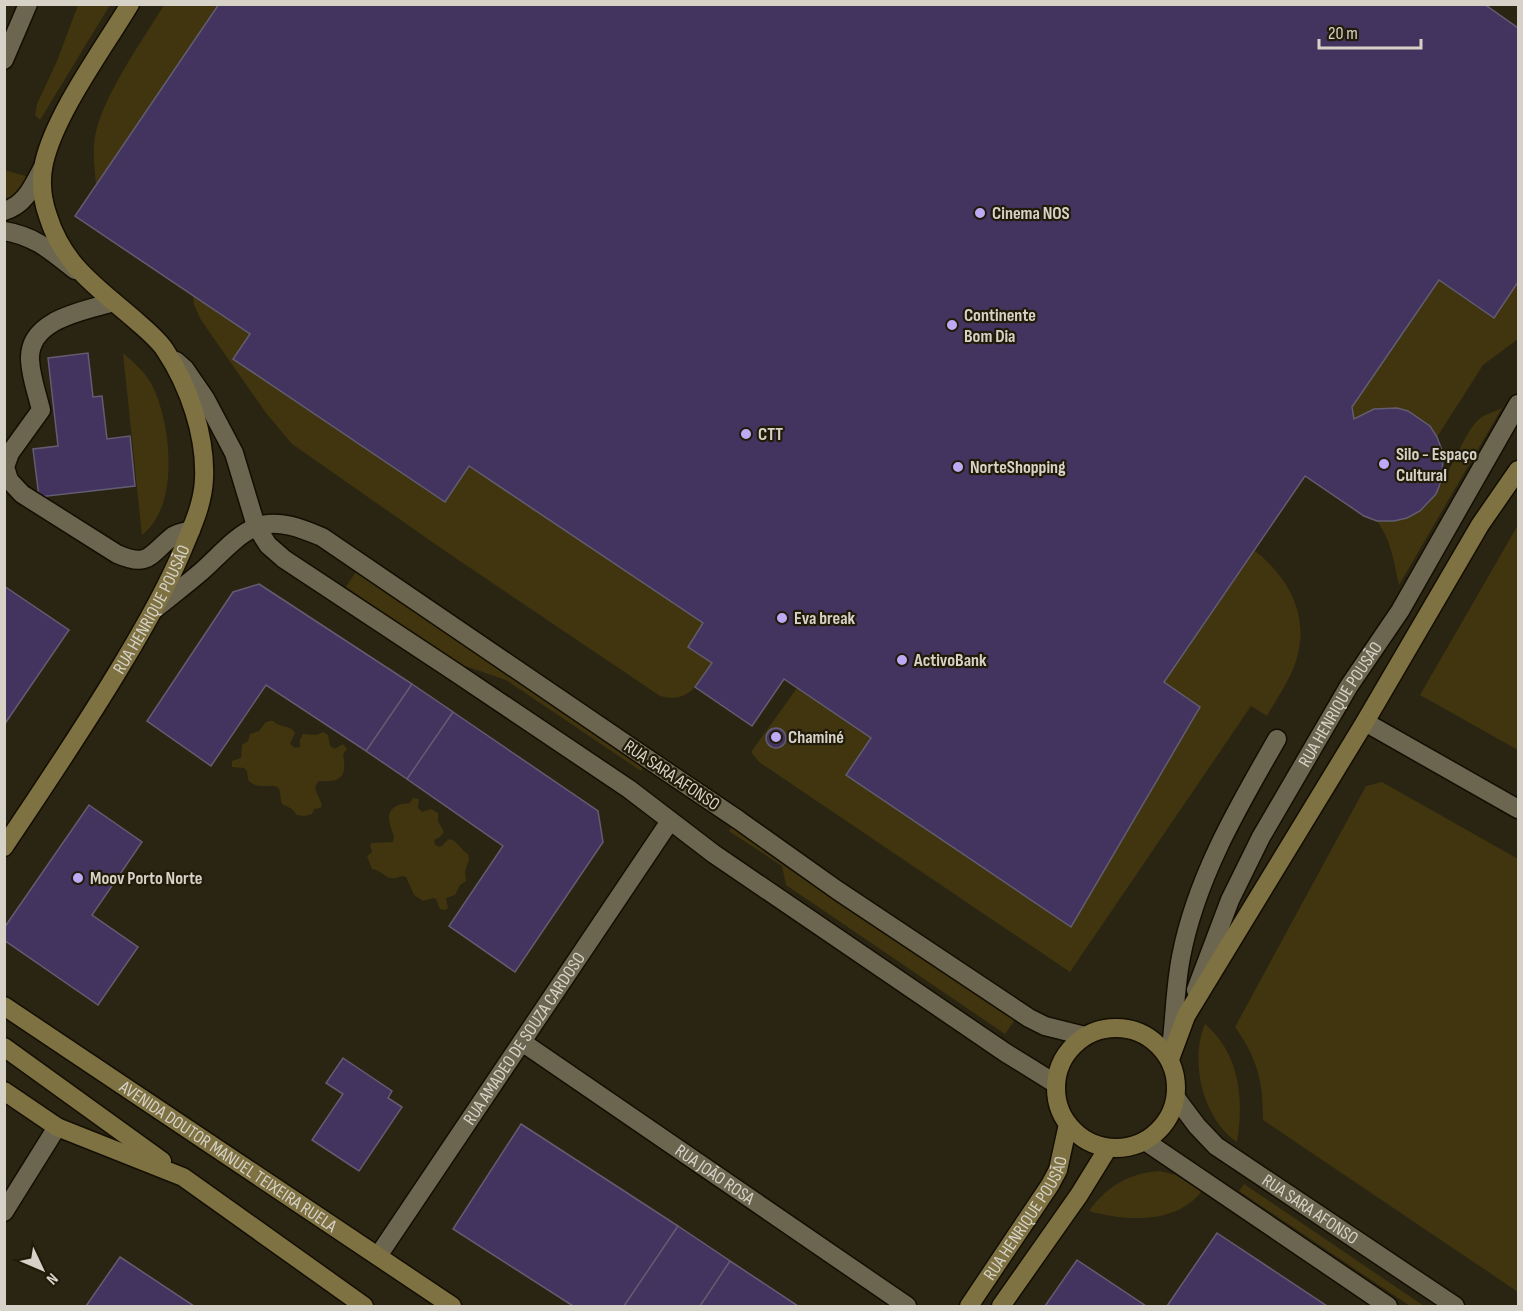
<svg xmlns="http://www.w3.org/2000/svg" width="1523" height="1311" font-family="'Sofia Sans Condensed',sans-serif">
  <style>
    .green { fill: #40350f }
    .building { fill: #42345f; stroke: #625d71; stroke-width: 1.5 }
    .lines { fill: none; stroke-linecap: round; stroke-linejoin: round }
    .lane-casing { stroke: #130e01; stroke-width: 21 }
    .street-casing { stroke: #130e01; stroke-width: 21 }
    .secondary-casing { stroke: #130e01; stroke-width: 21 }
    .lane { stroke: #6c6651; stroke-width: 18 }
    .street { stroke: #6c6651; stroke-width: 18 }
    .secondary { stroke: #7e7142; stroke-width: 18 }
    .poi-dot { fill: #bea9f4; stroke: #211b09; stroke-width: 2 }
    .labels { text-anchor: middle; stroke-width: 4.5; stroke-linejoin: round; paint-order: stroke }
    .poi-label { font-size: 18px; font-weight: bold; fill: #d6d2c7; stroke: #211b09; text-anchor: start }
    .street-label { font-size: 18px; fill: #d6d2c7; stroke: #211b09 }
  </style>
  <rect width="100%" height="100%" fill="#2a2512"/>
  <path class="green" d="M 78,5 L 110,5 L 40,120 L 35,115 L 37,104 L 57,61 Z
    M 164,5 L 219,5 L 96,185 C 95,172 93,157 94,144 C 97,103 143,40 164,5 Z
    M 4,170 L 26,176 L 20,193 L 4,205 Z
    M 1439,280 L 1493,318 L 1518,282 L 1518,339 L 1483,365 L 1437,437 C 1416,407 1386,399 1354,419 L 1352,407 Z
    M 193,295 L 250,334 L 234,359 L 445,502 L 469,466 L 703,623 L 688,647 L 712,663 C 698,684 689,704 660,696 L 448,553 L 292,444 L 266,413 L 201,320 L 194,305 Z
    M 123,353 C 133,362 144,371 151,383 C 171,421 181,505 142,535 Z
    M 1502,408 L 1399,585 C 1394,562 1391,540 1377,521 C 1390,518 1407,517 1419,511 C 1440,502 1459,440 1477,421 C 1482,415 1494,412 1502,408 Z
    M 1518,525 L 1518,750 L 1420,695 Z
    M 1254,550 C 1287,576 1308,612 1298,654 C 1293,676 1278,696 1267,716 L 1251,706 L 1070,972 L 759,762 L 751,752 L 797,688 L 871,738 L 1071,927 L 1200,707 L 1164,682 Z
    M 357,570 L 644,766 L 641,771 L 506,680 L 459,664 L 346,587 Z
    M 269,721 L 273,721 C 280,728 291,725 295,733 L 290,744 L 295,748 L 300,747 L 300,740 L 303,734 L 316,735 L 323,732 L 328,735 L 330,746 L 335,749 L 343,744 L 347,749 L 343,754 C 347,776 342,783 319,781 C 310,789 321,797 322,806 L 320,808 L 314,809 L 312,814 L 304,816 L 297,815 L 292,809 L 282,804 C 280,799 281,793 279,789 C 274,781 259,792 248,780 L 247,771 L 244,768 L 232,767 L 232,761 L 241,758 L 242,745 L 248,741 L 250,734 L 259,731 L 265,723 Z
    M 1382,782 L 1518,859 L 1518,1292 L 1263,1120 C 1263,1081 1258,1060 1235,1027 L 1366,786 Z
    M 413,798 L 419,799 L 418,808 L 422,812 L 431,809 L 438,813 L 438,821 L 444,832 L 440,837 L 434,840 L 435,845 L 440,847 C 443,846 445,842 448,840 C 454,836 461,851 468,854 C 471,862 465,866 465,873 C 465,875 466,878 466,881 L 460,885 L 455,895 L 446,898 L 448,908 L 445,910 L 440,909 L 436,899 L 433,898 L 423,901 L 414,895 L 406,877 L 402,876 C 385,883 387,872 372,869 L 367,856 L 372,852 L 370,846 L 371,843 L 393,842 L 394,836 C 390,826 383,810 399,805 C 403,803 406,804 410,803 Z
    M 732,826 L 1016,1018 L 1005,1034 L 786,885 L 782,866 L 729,831 Z
    M 1205,1024 C 1240,1054 1244,1099 1237,1142 C 1203,1119 1189,1061 1205,1024 Z
    M 1160,1171 L 1176,1175 L 1202,1191 C 1176,1225 1125,1221 1089,1211 C 1107,1186 1129,1173 1160,1171 Z
    M 1244,1184 L 1424,1306 L 1425,1306 L 1410,1306 L 1239,1191 Z"/>
  <path class="building" d="M 219,4 L 1484,4 L 1518,28 L 1518,282 L 1494,318 L 1439,280 L 1352,407 L 1354,419 L 1374,409 L 1397,408 L 1408,411 L 1430,426 L 1437,437 L 1443,453 L 1442,479 L 1436,494 L 1420,511 L 1407,518 L 1394,521 L 1377,521 L 1364,516 L 1305,476 L 1164,682 L 1200,707 L 1071,927 L 846,775 L 871,738 L 784,679 L 752,726 L 695,687 L 712,663 L 688,647 L 703,623 L 469,466 L 445,502 L 233,359 L 250,334 L 75,216 Z
    M 88,353 L 93,397 L 102,396 L 107,439 L 130,436 L 135,486 L 39,497 L 33,449 L 58,446 L 48,358 Z
    M 259,584 L 412,684 L 366,751 L 266,685 L 211,766 L 147,721 L 233,592 Z
    M 4,586 L 69,630 L 4,725 Z
    M 412,684 L 453,712 L 407,779 L 366,751 Z
    M 453,712 L 598,811 L 603,842 L 515,972 L 449,926 L 503,846 L 407,779 Z
    M766 738a10 10 0 1 1 20 0a10 10 0 1 1-20 0Z
    M 89,805 L 142,842 L 92,915 L 138,947 L 98,1005 L 4,940 L 4,928 Z
    M 343,1058 L 392,1091 L 388,1098 L 402,1107 L 359,1171 L 312,1140 L 343,1094 L 326,1083 Z
    M 521,1124 L 678,1226 L 624,1306 L 573,1306 L 453,1229 Z
    M 678,1226 L 730,1261 L 700,1306 L 624,1306 Z
    M 1217,1233 L 1327,1306 L 1167,1306 Z
    M 120,1257 L 194,1306 L 86,1306 Z
    M 1077,1260 L 1146,1306 L 1045,1306 Z
    M 730,1261 L 798,1306 L 700,1306 Z"/>
  <g class="lines">
    <defs>
      <path id="lane" d="M 114,302 C 84,311 28,319 30,360 C 31,378 37,393 41,410 L 10,453 L 5,467 L 9,480 L 22,494 L 117,554 C 149,568 149,555 173,536 C 178,533 185,532 191,530
        M 155,609 C 171,596 187,584 202,571 C 218,557 236,535 256,527 C 277,518 303,529 322,537 L 648,759
        M 737,819 L 837,890 L 1029,1018 L 1045,1026 L 1085,1036
        M 1171,1048 C 1175,1017 1175,988 1181,957 C 1196,878 1238,807 1277,739"/>
      <g id="street">
        <path d="M 4,60 L 28,4"/>
        <path d="M 4,211 C 26,205 33,185 43,167"/>
        <path d="M 4,231 C 35,236 51,251 75,270"/>
        <path d="M 176,361 L 185,369 L 205,398 L 234,453 L 256,526 L 268,545 L 284,559 L 455,672 L 629,789 L 714,854 L 1006,1053 L 1056,1084"/>
        <path d="M 1365,722 L 1518,809"/>
        <path d="M 648,759 L 737,819"/>
        <path id="s1" d="M 1196,990 L 1230,900 L 1261,837 L 1349,686 L 1400,611 L 1518,404"/>
        <path id="s2" d="M 522,1042 L 907,1306"/>
        <path id="s3" d="M 1176,1098 L 1197,1126 L 1216,1146 L 1455,1306"/>
        <path d="M 1145,1141 L 1388,1306"/>
        <path d="M 4,1212 L 57,1127"/>
        <path id="s4" d="M 378,1256 L 670,821"/>
      </g>
      <g id="secondary">
        <path id="s5" d="M 4,847 C 44,787 84,728 121,666 C 144,628 166,590 183,549 C 192,527 203,504 204,479 C 206,436 189,386 165,350 C 158,339 144,328 134,319 C 97,287 63,265 48,216 C 42,199 40,181 44,163 C 55,114 103,49 130,4"/>
        <path id="s6" d="M 4,1006 L 452,1306"/>
        <circle cx="1116" cy="1088" r="60"/>
        <path d="M 4,1047 L 162,1161"/>
        <path d="M 1170,1059 L 1186,1016 L 1365,722 L 1480,525 L 1518,470"/>
        <path d="M 4,1091 L 57,1127 L 183,1177 L 364,1306"/>
        <path id="s7" d="M 969,1306 L 1050,1185 L 1058,1170 L 1068,1124"/>
        <path d="M 1001,1306 L 1079,1195 L 1108,1148"/>
      </g>
    </defs>
    <use href="#lane" class="lane-casing"/>
    <use href="#street" class="street-casing"/>
    <use href="#secondary" class="secondary-casing"/>
    <use href="#lane" class="lane"/>
    <use href="#street" class="street"/>
    <use href="#secondary" class="secondary"/>
  </g>
  <g class="poi-dot">
    <circle cx="980" cy="213" r="6"/>
    <circle cx="952" cy="325" r="6"/>
    <circle cx="746" cy="434" r="6"/>
    <circle cx="1384" cy="464" r="6"/>
    <circle cx="958" cy="467" r="6"/>
    <circle cx="782" cy="618" r="6"/>
    <circle cx="902" cy="660" r="6"/>
    <circle cx="776" cy="737" r="6"/>
    <circle cx="78" cy="878" r="6"/>
  </g>
  <g class="labels">
    <g class="poi-label">
      <text x="992" y="219">Cinema NOS</text>
      <text x="964" y="321">Continente<tspan x="964" dy="21">Bom Dia</tspan></text>
      <text x="758" y="440">CTT</text>
      <text x="1396" y="460">Silo - Espaço<tspan x="1396" dy="21">Cultural</tspan></text>
      <text x="970" y="473">NorteShopping</text>
      <text x="794" y="624">Eva break</text>
      <text x="914" y="666">ActivoBank</text>
      <text x="788" y="743">Chaminé</text>
      <text x="90" y="884">Moov Porto Norte</text>
    </g>
    <g class="street-label">
      <text dy="6" stroke="none"><textPath href="#s5" startOffset="280">RUA HENRIQUE POUSÃO</textPath></text>
      <text dy="6" stroke="none"><textPath href="#s1" startOffset="321">RUA HENRIQUE POUSÃO</textPath></text>
      <text transform="translate(672 775) rotate(34)" y="6">RUA SARA AFONSO</text>
      <text dy="6" stroke="none"><textPath href="#s4" startOffset="262">RUA AMADEO DE SOUZA CARDOSO</textPath></text>
      <text dy="6" stroke="none"><textPath href="#s6" startOffset="270">AVENIDA DOUTOR MANUEL TEIXEIRA RUELA</textPath></text>
      <text dy="6" stroke="none"><textPath href="#s2" startOffset="234">RUA JOÃO ROSA</textPath></text>
      <text dy="6" stroke="none"><textPath href="#s3" startOffset="176">RUA SARA AFONSO</textPath></text>
      <text dy="6" stroke="none"><textPath href="#s7" startOffset="105">RUA HENRIQUE POUSÃO</textPath></text>
    </g>
  </g>
  <rect width="1523" height="1311" fill="none" stroke="#d6d2c7" stroke-width="12"/>
  <g transform="translate(42 1269) rotate(134)" stroke="#211b09" stroke-width="4.5" paint-order="stroke">
  <path d="M0-4.5L10 22L0 15L-10 22Z" fill="#d6d2c7"/>
  <text y="-9" font-size="16" font-weight="bold" text-anchor="middle" fill="#d6d2c7">N</text>
  </g>
  <path d="M1319 39v9h102v-9" fill="none" stroke="#d6d2c7" stroke-width="3"/>
  <text x="1328" y="39" font-size="18" fill="#d6d2c7" stroke="#211b09" stroke-width="4.5" paint-order="stroke">20 m</text>
</svg>
